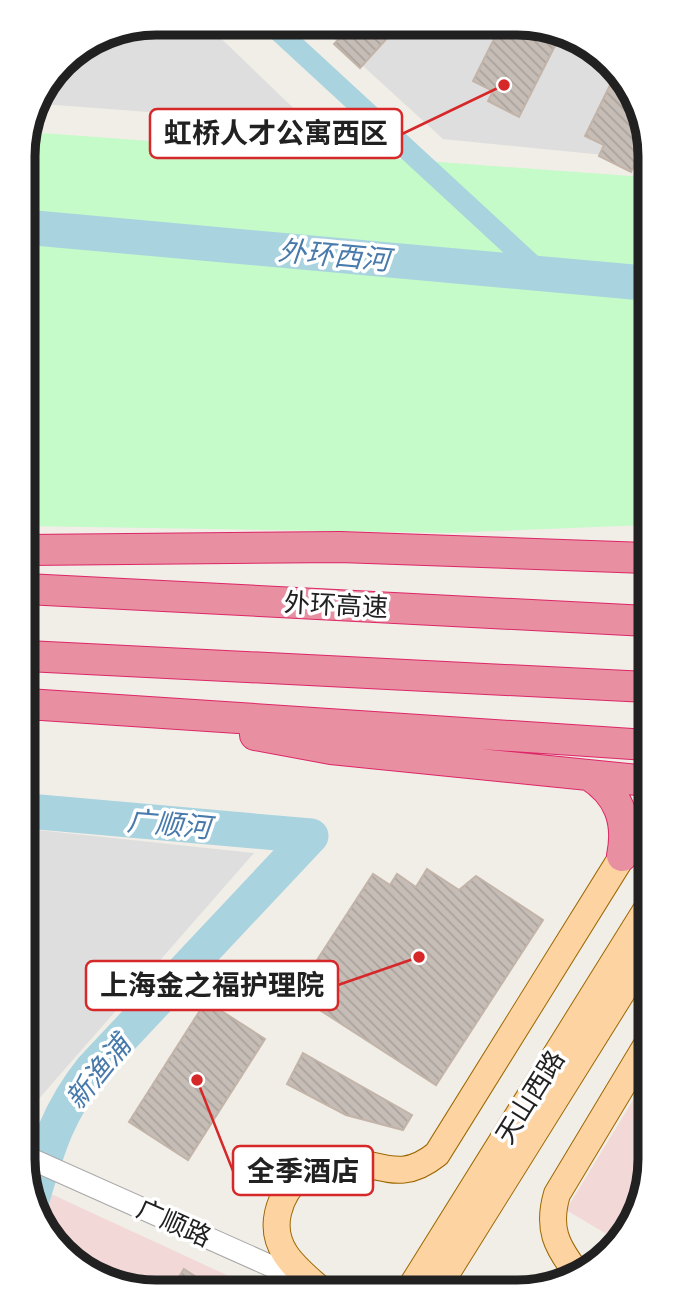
<svg xmlns="http://www.w3.org/2000/svg" width="673" height="1315" font-family="Signika,'Noto Sans SC',sans-serif">
  <style>
    .residential { fill: #dfdede }
    .commercial { fill: #f2d8d7 }
    .park { fill: #c5fac9 }
    .lines { fill: none; stroke-linecap: round; stroke-linejoin: round }
    .canal { stroke: #a8d3df; stroke-width: 21 }
    .river { stroke: #a8d3df; stroke-width: 35 }
    .building { fill: url(#building-back-hatch); stroke: #c3b4a9; stroke-width: 2 }
    .minor-casing { stroke: #a8a8a8; stroke-width: 23 }
    .major-casing { stroke: #9d6700; stroke-width: 28 }
    .highway-casing { stroke: #dd2667; stroke-width: 32 }
    .minor { stroke: #fff; stroke-width: 21 }
    .major { stroke: #fdd4a1; stroke-width: 26 }
    .highway { stroke: #e88fa1; stroke-width: 30 }
    .labels { text-anchor: middle; stroke-width: 7; stroke-linejoin: round; paint-order: stroke }
    .street-label { font-size: 26px; fill: #212121; stroke: #fff }
    .water-label { font-size: 28px; font-style: italic; fill: #487aab; stroke: #fff }
    .rim { fill: none; stroke: #212121; stroke-width: 9 }
    .leader { fill: none; stroke: #d62828; stroke-width: 2.5 }
    .callout-dot { fill: #d62828; stroke: #fff; stroke-width: 2.5 }
    .callout { fill: #fff; stroke: #d62828; stroke-width: 2.5 }
    .callout-label { font-size: 28px; text-anchor: middle; font-weight: bold; fill: #212121 }
  </style>
  <defs>
    <pattern id="building-back-hatch" width="6" height="6" patternUnits="userSpaceOnUse" patternTransform="scale(1.75)"><rect width="6" height="6" fill="#c6bdb6"/><path d="M-1 5l2 2M0 0l6 6M5-1l2 2" fill="none" stroke="#aaa29c"/></pattern>
  </defs>
  <rect width="100%" height="100%" fill="#f1eee7"/>
  <path class="residential" d="M 156,23 L 205,23 L 310,124 L 42,104 L 68,56 Z
    M 317,24 L 543,25 L 605,56 L 643,113 L 644,159 L 443,139 Z
    M 28,829 L 254,853 L 29,1110 Z"/>
  <path class="commercial" d="M 649,1074 L 650,1168 L 620,1242 L 566,1210 Z
    M 49,1193 L 257,1289 L 138,1291 L 68,1260 L 41,1219 Z"/>
  <path class="park" d="M 28,132 L 644,177 L 646,525 L 445,533 L 26,526 L 24,139 Z"/>
  <g class="lines">
    <path class="canal" d="M 270,23 L 541,273"/>
    <path class="river" d="M 24,227 L 644,283
      M 28,811 L 311,836
      M 31,1203 C 47,1150 57,1113 92,1069 L 311,836"/>
  </g>
  <path class="building" d="M 324,24 L 400,24 L 360,68 L 334,44 L 340,38 Z
    M 501,25 L 543,25 L 561,34 L 519,117 L 488,101 L 493,91 L 473,81 Z
    M 616,73 L 643,113 L 644,146 L 631,172 L 599,156 L 604,145 L 585,136 Z
    M 427,869 L 459,890 L 476,876 L 543,920 L 436,1085 L 295,994 L 373,874 L 390,885 L 397,874 L 416,887 Z
    M 206,1001 L 265,1039 L 188,1160 L 129,1122 Z
    M 303,1053 L 412,1115 L 403,1130 L 346,1115 L 287,1084 Z
    M 184,1269 L 216,1290 L 170,1291 Z"/>
  <g class="lines">
    <defs>
      <path id="minor" d="M 29,1158 L 309,1283"/>
      <path id="major" d="M 577,1273 C 556,1246 547,1228 557,1194 L 649,1041
        M 411,1287 L 648,907
        M 438,1287 L 649,949
        M 320,1289 C 296,1268 270,1248 278,1213 C 285,1182 313,1159 345,1161 C 383,1164 401,1183 437,1154 L 648,815"/>
      <path id="highway" d="M 26,550 L 340,547 L 646,558
        M 26,589 L 647,621
        M 27,656 L 647,687
        M 27,704 L 647,745
        M 255,735 L 331,749 L 648,781
        M 589,775 C 619,794 629,821 622,856"/>
    </defs>
    <use href="#minor" class="minor-casing"/>
    <use href="#major" class="major-casing"/>
    <use href="#highway" class="highway-casing"/>
    <use href="#minor" class="minor"/>
    <use href="#major" class="major"/>
    <use href="#highway" class="highway"/>
  </g>
  <g class="labels">
    <g class="street-label">
      <text transform="translate(336 605) rotate(3)" y="9">外环高速</text>
      <text transform="translate(530 1097) rotate(-58)" y="9">天山西路</text>
      <text transform="translate(174 1223) rotate(24)" y="9">广顺路</text>
    </g>
    <g class="water-label">
      <text transform="translate(334 255) rotate(5)" y="10">外环西河</text>
      <text transform="translate(169 824) rotate(5)" y="10">广顺河</text>
      <text transform="translate(98 1072) rotate(-51)" y="10">新渔浦</text>
    </g>
  </g>
  <path d="M0 0H673V1315H0ZM156 35H517A121 121 0 0 1 638 156V1159A121 121 0 0 1 517 1280H156A121 121 0 0 1 35 1159V156A121 121 0 0 1 156 35Z" fill="#fff" fill-rule="evenodd"/>
  <path class="rim" d="M156 35H517A121 121 0 0 1 638 156V1159A121 121 0 0 1 517 1280H156A121 121 0 0 1 35 1159V156A121 121 0 0 1 156 35Z"/>
  <path class="leader" d="M504 85L402 134M419 957L338 985M197 1080L233 1171"/>
  <g class="callout-dot">
    <circle cx="504" cy="85" r="7"/>
    <circle cx="419" cy="957" r="7"/>
    <circle cx="197" cy="1080" r="7"/>
  </g>
  <g class="callout">
    <rect x="150" y="109" width="252" height="49" rx="7"/>
    <rect x="86" y="961" width="252" height="49" rx="7"/>
    <rect x="233" y="1146" width="140" height="49" rx="7"/>
  </g>
  <g class="callout-label">
    <text x="276" y="143">虹桥人才公寓西区</text>
    <text x="212" y="995">上海金之福护理院</text>
    <text x="303" y="1181">全季酒店</text>
  </g>
</svg>
